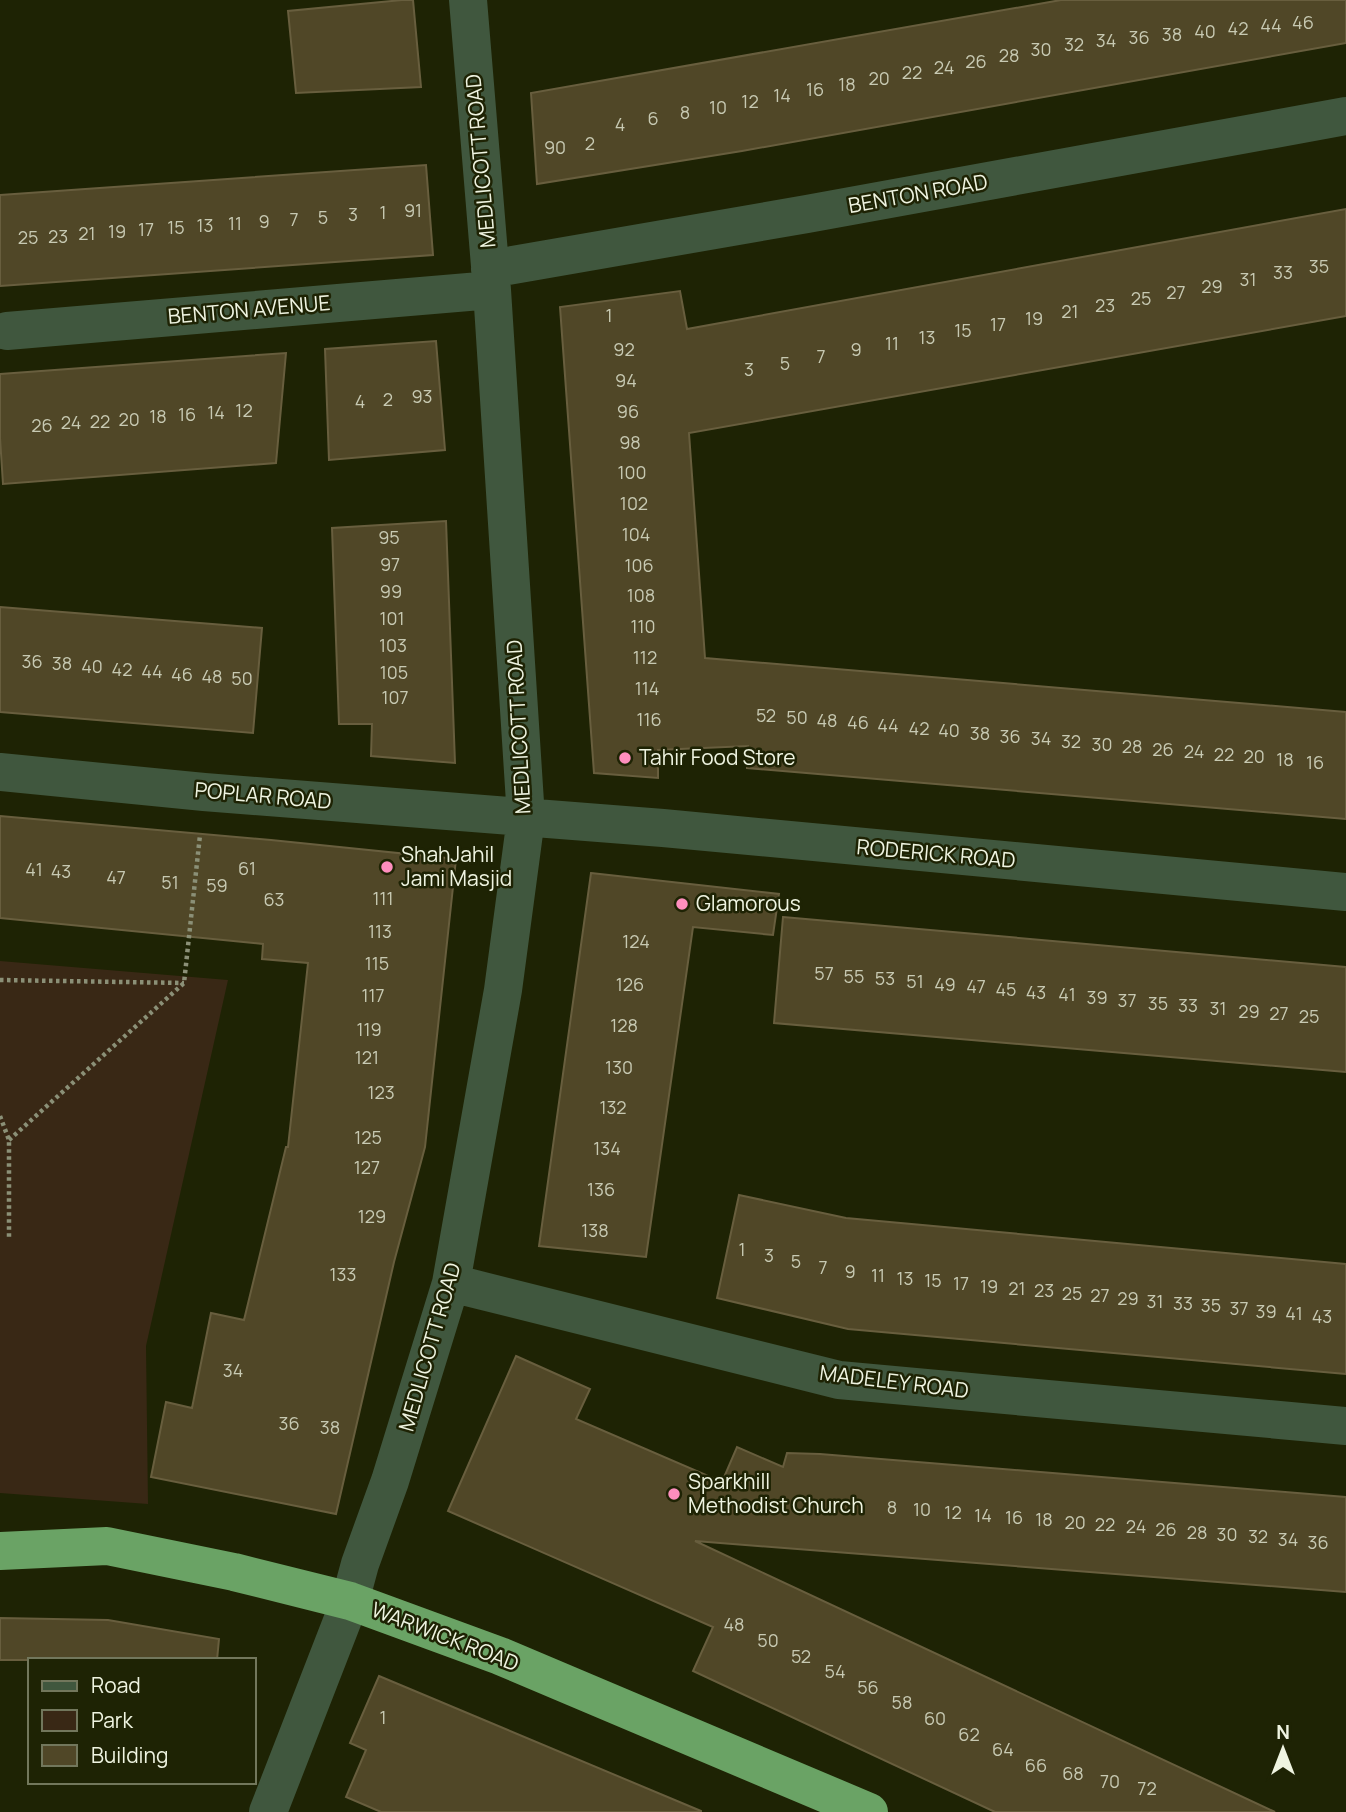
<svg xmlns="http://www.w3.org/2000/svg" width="1346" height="1812" font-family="Manrope,sans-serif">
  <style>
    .green { fill: #392815 }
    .building { fill: #504727; stroke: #685e3e; stroke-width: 2 }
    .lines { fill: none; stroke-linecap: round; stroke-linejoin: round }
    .path { stroke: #8b9077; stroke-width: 4.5; stroke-dasharray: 3.5 3.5; stroke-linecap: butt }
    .minor { stroke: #40573e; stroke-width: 38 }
    .highway { stroke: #6aa365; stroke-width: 38 }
    .poi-dot { fill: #fe8ebd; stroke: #1e2304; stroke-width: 2.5 }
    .labels { text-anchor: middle; stroke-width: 5; stroke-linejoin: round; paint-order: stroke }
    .number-label { font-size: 18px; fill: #c7c9b2 }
    .street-label { font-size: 21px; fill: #eff4e1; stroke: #1e2304 }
    .poi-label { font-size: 21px; fill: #eff4e1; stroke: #1e2304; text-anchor: start }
  </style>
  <rect width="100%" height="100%" fill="#1e2304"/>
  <path class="green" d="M 0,961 L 228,980 L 146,1346 L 148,1504 L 0,1493 Z"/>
  <path class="building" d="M 402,0 L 413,0 L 421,87 L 296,93 L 288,11 Z
    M 1061,0 L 1346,0 L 1346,43 L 742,151 L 537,184 L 531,93 Z
    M 426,165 L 433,255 L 0,286 L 0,195 Z
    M 1346,209 L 1346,316 L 689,433 L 705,658 L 1346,712 L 1346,819 L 747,768 L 748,746 L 658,750 L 658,778 L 594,773 L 560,307 L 680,291 L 687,329 Z
    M 436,341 L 445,450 L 329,460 L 325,349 Z
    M 286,353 L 276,463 L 3,484 L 0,438 L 0,374 Z
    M 446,521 L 455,763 L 371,756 L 372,724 L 339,724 L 332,528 Z
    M 0,607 L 262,628 L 253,733 L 0,712 Z
    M 0,816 L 271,840 L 456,859 L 425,1147 L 394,1262 L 336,1514 L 151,1477 L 166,1402 L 192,1408 L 211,1313 L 244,1320 L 286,1147 L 288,1147 L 308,963 L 262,959 L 263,944 L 0,918 Z
    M 591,873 L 779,894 L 773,935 L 693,927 L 646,1257 L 539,1246 Z
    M 783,917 L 1346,967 L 1346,1072 L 774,1023 Z
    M 739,1195 L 846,1218 L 1346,1264 L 1346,1374 L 848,1329 L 717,1298 Z
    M 516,1356 L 590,1389 L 576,1419 L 722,1482 L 737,1447 L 783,1467 L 787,1453 L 820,1454 L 1346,1497 L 1346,1592 L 695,1541 L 1275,1812 L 995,1812 L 693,1671 L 713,1627 L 448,1511 Z
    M 0,1618 L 108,1620 L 219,1639 L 217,1660 L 0,1660 Z
    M 379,1676 L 701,1811 L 701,1812 L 381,1812 L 346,1797 L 366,1750 L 350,1743 Z"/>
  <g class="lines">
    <path class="path" d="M 0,980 L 184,983
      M 0,1116 L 9,1140 L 9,1240
      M 9,1140 L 184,983 L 200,835"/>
    <path class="minor" d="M 490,269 L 807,214 L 1346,116
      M 7,331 L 492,290
      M 0,772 L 204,792 L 663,828 L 1346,892
      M 451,1283 L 839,1380 L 1346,1426
      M 268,1812 L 350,1601 L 360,1564 L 390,1481 L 451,1283 L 503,990 L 526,818 L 492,290 L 468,0"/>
    <path class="highway" d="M 0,1551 L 107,1546 L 234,1572 L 350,1601 L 500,1656 L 869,1812"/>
  </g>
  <g class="poi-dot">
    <circle cx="625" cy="758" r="7"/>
    <circle cx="387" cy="867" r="7"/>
    <circle cx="682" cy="904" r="7"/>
    <circle cx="674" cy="1494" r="7"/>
  </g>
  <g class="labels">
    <g class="number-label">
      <text x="1303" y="29">46</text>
      <text x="1271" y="32">44</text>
      <text x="1238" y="35">42</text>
      <text x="1205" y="38">40</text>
      <text x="1172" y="41">38</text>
      <text x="1139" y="44">36</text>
      <text x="1106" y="47">34</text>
      <text x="1074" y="51">32</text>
      <text x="1041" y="56">30</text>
      <text x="1009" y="62">28</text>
      <text x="976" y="68">26</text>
      <text x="944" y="74">24</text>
      <text x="912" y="79">22</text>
      <text x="879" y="85">20</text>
      <text x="847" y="91">18</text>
      <text x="815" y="96">16</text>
      <text x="782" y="102">14</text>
      <text x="750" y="108">12</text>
      <text x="718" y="114">10</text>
      <text x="685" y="119">8</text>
      <text x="653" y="125">6</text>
      <text x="620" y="131">4</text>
      <text x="590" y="150">2</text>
      <text x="555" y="154">90</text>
      <text x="413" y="217">91</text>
      <text x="383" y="219">1</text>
      <text x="353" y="221">3</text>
      <text x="323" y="224">5</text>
      <text x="294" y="226">7</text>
      <text x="264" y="228">9</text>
      <text x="235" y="230">11</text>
      <text x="205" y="232">13</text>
      <text x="176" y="234">15</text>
      <text x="146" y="236">17</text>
      <text x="117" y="238">19</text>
      <text x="87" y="240">21</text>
      <text x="58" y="243">23</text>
      <text x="28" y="244">25</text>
      <text x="1319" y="273">35</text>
      <text x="1283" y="279">33</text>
      <text x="1248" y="286">31</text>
      <text x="1212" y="293">29</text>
      <text x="1176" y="299">27</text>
      <text x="1141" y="305">25</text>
      <text x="1105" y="312">23</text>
      <text x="1070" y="318">21</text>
      <text x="609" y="322">1</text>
      <text x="1034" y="325">19</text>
      <text x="998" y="331">17</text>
      <text x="963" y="337">15</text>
      <text x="927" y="344">13</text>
      <text x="892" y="350">11</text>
      <text x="624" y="356">92</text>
      <text x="856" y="356">9</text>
      <text x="821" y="363">7</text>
      <text x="785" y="370">5</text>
      <text x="749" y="376">3</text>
      <text x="626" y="387">94</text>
      <text x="422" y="403">93</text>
      <text x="388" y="406">2</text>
      <text x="360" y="408">4</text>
      <text x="244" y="417">12</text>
      <text x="628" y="418">96</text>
      <text x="216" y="419">14</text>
      <text x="187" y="421">16</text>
      <text x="158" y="423">18</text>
      <text x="129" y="426">20</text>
      <text x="100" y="428">22</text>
      <text x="71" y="429">24</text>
      <text x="42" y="432">26</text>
      <text x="630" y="449">98</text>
      <text x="632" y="479">100</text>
      <text x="634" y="510">102</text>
      <text x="636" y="541">104</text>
      <text x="389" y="544">95</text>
      <text x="390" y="571">97</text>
      <text x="639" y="572">106</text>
      <text x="391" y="598">99</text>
      <text x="641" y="602">108</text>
      <text x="392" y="625">101</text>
      <text x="643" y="633">110</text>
      <text x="393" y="652">103</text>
      <text x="645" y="664">112</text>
      <text x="32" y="668">36</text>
      <text x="62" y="670">38</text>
      <text x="92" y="673">40</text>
      <text x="122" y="676">42</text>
      <text x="152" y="678">44</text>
      <text x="394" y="679">105</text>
      <text x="182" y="681">46</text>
      <text x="212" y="683">48</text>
      <text x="242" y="685">50</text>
      <text x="647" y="695">114</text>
      <text x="395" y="704">107</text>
      <text x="766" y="722">52</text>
      <text x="797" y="724">50</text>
      <text x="649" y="726">116</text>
      <text x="827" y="727">48</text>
      <text x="858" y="729">46</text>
      <text x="888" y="732">44</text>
      <text x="919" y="735">42</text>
      <text x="949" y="737">40</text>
      <text x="980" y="740">38</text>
      <text x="1010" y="743">36</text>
      <text x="1041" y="745">34</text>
      <text x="1071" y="748">32</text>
      <text x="1102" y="751">30</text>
      <text x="1132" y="753">28</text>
      <text x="1163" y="756">26</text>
      <text x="1194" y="758">24</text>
      <text x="1224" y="761">22</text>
      <text x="1254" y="763">20</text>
      <text x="1285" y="766">18</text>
      <text x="1315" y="769">16</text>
      <text x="247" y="875">61</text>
      <text x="34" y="876">41</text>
      <text x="61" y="878">43</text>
      <text x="116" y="884">47</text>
      <text x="170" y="889">51</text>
      <text x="217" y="892">59</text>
      <text x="383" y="905">111</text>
      <text x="274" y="906">63</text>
      <text x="380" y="938">113</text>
      <text x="636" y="948">124</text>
      <text x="377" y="970">115</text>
      <text x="824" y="980">57</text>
      <text x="854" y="983">55</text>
      <text x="885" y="985">53</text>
      <text x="915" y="988">51</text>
      <text x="630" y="991">126</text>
      <text x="945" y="991">49</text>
      <text x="976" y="993">47</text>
      <text x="1006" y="996">45</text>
      <text x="1036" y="999">43</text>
      <text x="1067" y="1001">41</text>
      <text x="373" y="1002">117</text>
      <text x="1097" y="1004">39</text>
      <text x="1127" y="1007">37</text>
      <text x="1158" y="1010">35</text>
      <text x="1188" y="1012">33</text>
      <text x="1218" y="1015">31</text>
      <text x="1249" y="1018">29</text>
      <text x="1279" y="1020">27</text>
      <text x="1309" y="1023">25</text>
      <text x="624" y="1032">128</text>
      <text x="369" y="1036">119</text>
      <text x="367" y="1064">121</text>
      <text x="619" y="1074">130</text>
      <text x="381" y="1099">123</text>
      <text x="613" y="1114">132</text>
      <text x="368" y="1144">125</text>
      <text x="607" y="1155">134</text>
      <text x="367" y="1174">127</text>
      <text x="601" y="1196">136</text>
      <text x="372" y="1223">129</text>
      <text x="595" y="1237">138</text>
      <text x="742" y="1256">1</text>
      <text x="769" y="1262">3</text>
      <text x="796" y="1268">5</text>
      <text x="823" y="1274">7</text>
      <text x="850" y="1278">9</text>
      <text x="343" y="1281">133</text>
      <text x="878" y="1282">11</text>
      <text x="905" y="1285">13</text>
      <text x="933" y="1287">15</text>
      <text x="961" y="1290">17</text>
      <text x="989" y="1293">19</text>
      <text x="1017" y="1295">21</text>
      <text x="1044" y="1297">23</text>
      <text x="1072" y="1300">25</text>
      <text x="1100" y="1302">27</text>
      <text x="1128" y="1305">29</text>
      <text x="1155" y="1308">31</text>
      <text x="1183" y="1310">33</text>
      <text x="1211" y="1312">35</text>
      <text x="1239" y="1315">37</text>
      <text x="1266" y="1318">39</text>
      <text x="1294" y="1320">41</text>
      <text x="1322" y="1323">43</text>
      <text x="233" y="1377">34</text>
      <text x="289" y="1430">36</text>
      <text x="330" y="1434">38</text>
      <text x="892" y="1514">8</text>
      <text x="922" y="1516">10</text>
      <text x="953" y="1519">12</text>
      <text x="983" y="1522">14</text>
      <text x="1014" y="1524">16</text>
      <text x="1044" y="1526">18</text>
      <text x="1075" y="1529">20</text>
      <text x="1105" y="1531">22</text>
      <text x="1136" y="1533">24</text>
      <text x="1166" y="1536">26</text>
      <text x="1197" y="1539">28</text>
      <text x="1227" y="1541">30</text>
      <text x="1258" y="1543">32</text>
      <text x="1288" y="1546">34</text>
      <text x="1318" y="1549">36</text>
      <text x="734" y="1631">48</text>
      <text x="768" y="1647">50</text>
      <text x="801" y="1663">52</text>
      <text x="835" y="1678">54</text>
      <text x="868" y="1694">56</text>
      <text x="902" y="1709">58</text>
      <text x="383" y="1724">1</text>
      <text x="935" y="1725">60</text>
      <text x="969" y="1741">62</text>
      <text x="1003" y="1756">64</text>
      <text x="1036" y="1772">66</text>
      <text x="1073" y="1780">68</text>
      <text x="1110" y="1788">70</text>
      <text x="1147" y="1795">72</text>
    </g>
    <g class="street-label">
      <text transform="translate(481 161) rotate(-95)" y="7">MEDLICOTT ROAD</text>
      <text transform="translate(918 194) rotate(-10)" y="7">BENTON ROAD</text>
      <text transform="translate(249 310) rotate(-5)" y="7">BENTON AVENUE</text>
      <text transform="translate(519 727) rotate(-93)" y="7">MEDLICOTT ROAD</text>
      <text transform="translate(263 796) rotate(5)" y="7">POPLAR ROAD</text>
      <text transform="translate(936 854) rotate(5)" y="7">RODERICK ROAD</text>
      <text transform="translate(430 1347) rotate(-74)" y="7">MEDLICOTT ROAD</text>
      <text transform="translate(894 1382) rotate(7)" y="7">MADELEY ROAD</text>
      <text transform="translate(445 1637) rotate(21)" y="7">WARWICK ROAD</text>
    </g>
    <g class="poi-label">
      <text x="639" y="765">Tahir Food Store</text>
      <text x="401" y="862">ShahJahil<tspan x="401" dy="24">Jami Masjid</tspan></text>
      <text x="696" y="911">Glamorous</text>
      <text x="688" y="1489">Sparkhill<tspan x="688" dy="24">Methodist Church</tspan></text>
    </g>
  </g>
  <rect x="28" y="1658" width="228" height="126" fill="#1e2304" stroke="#72775c" stroke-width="2"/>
  <rect x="42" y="1681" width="35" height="10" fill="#40573e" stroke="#72775c" stroke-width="2"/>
  <text x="91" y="1693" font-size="21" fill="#eff4e1">Road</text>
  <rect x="42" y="1710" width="35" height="21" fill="#392815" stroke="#72775c" stroke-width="2"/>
  <text x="91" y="1728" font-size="21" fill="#eff4e1">Park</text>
  <rect x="42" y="1745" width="35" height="21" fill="#504727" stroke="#72775c" stroke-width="2"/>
  <text x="91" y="1763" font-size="21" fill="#eff4e1">Building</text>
  <g transform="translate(1283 1749)" stroke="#1e2304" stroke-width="5" paint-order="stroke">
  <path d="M0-5L12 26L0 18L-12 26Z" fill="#eff4e1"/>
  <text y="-10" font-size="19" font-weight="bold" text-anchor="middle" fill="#eff4e1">N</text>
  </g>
</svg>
